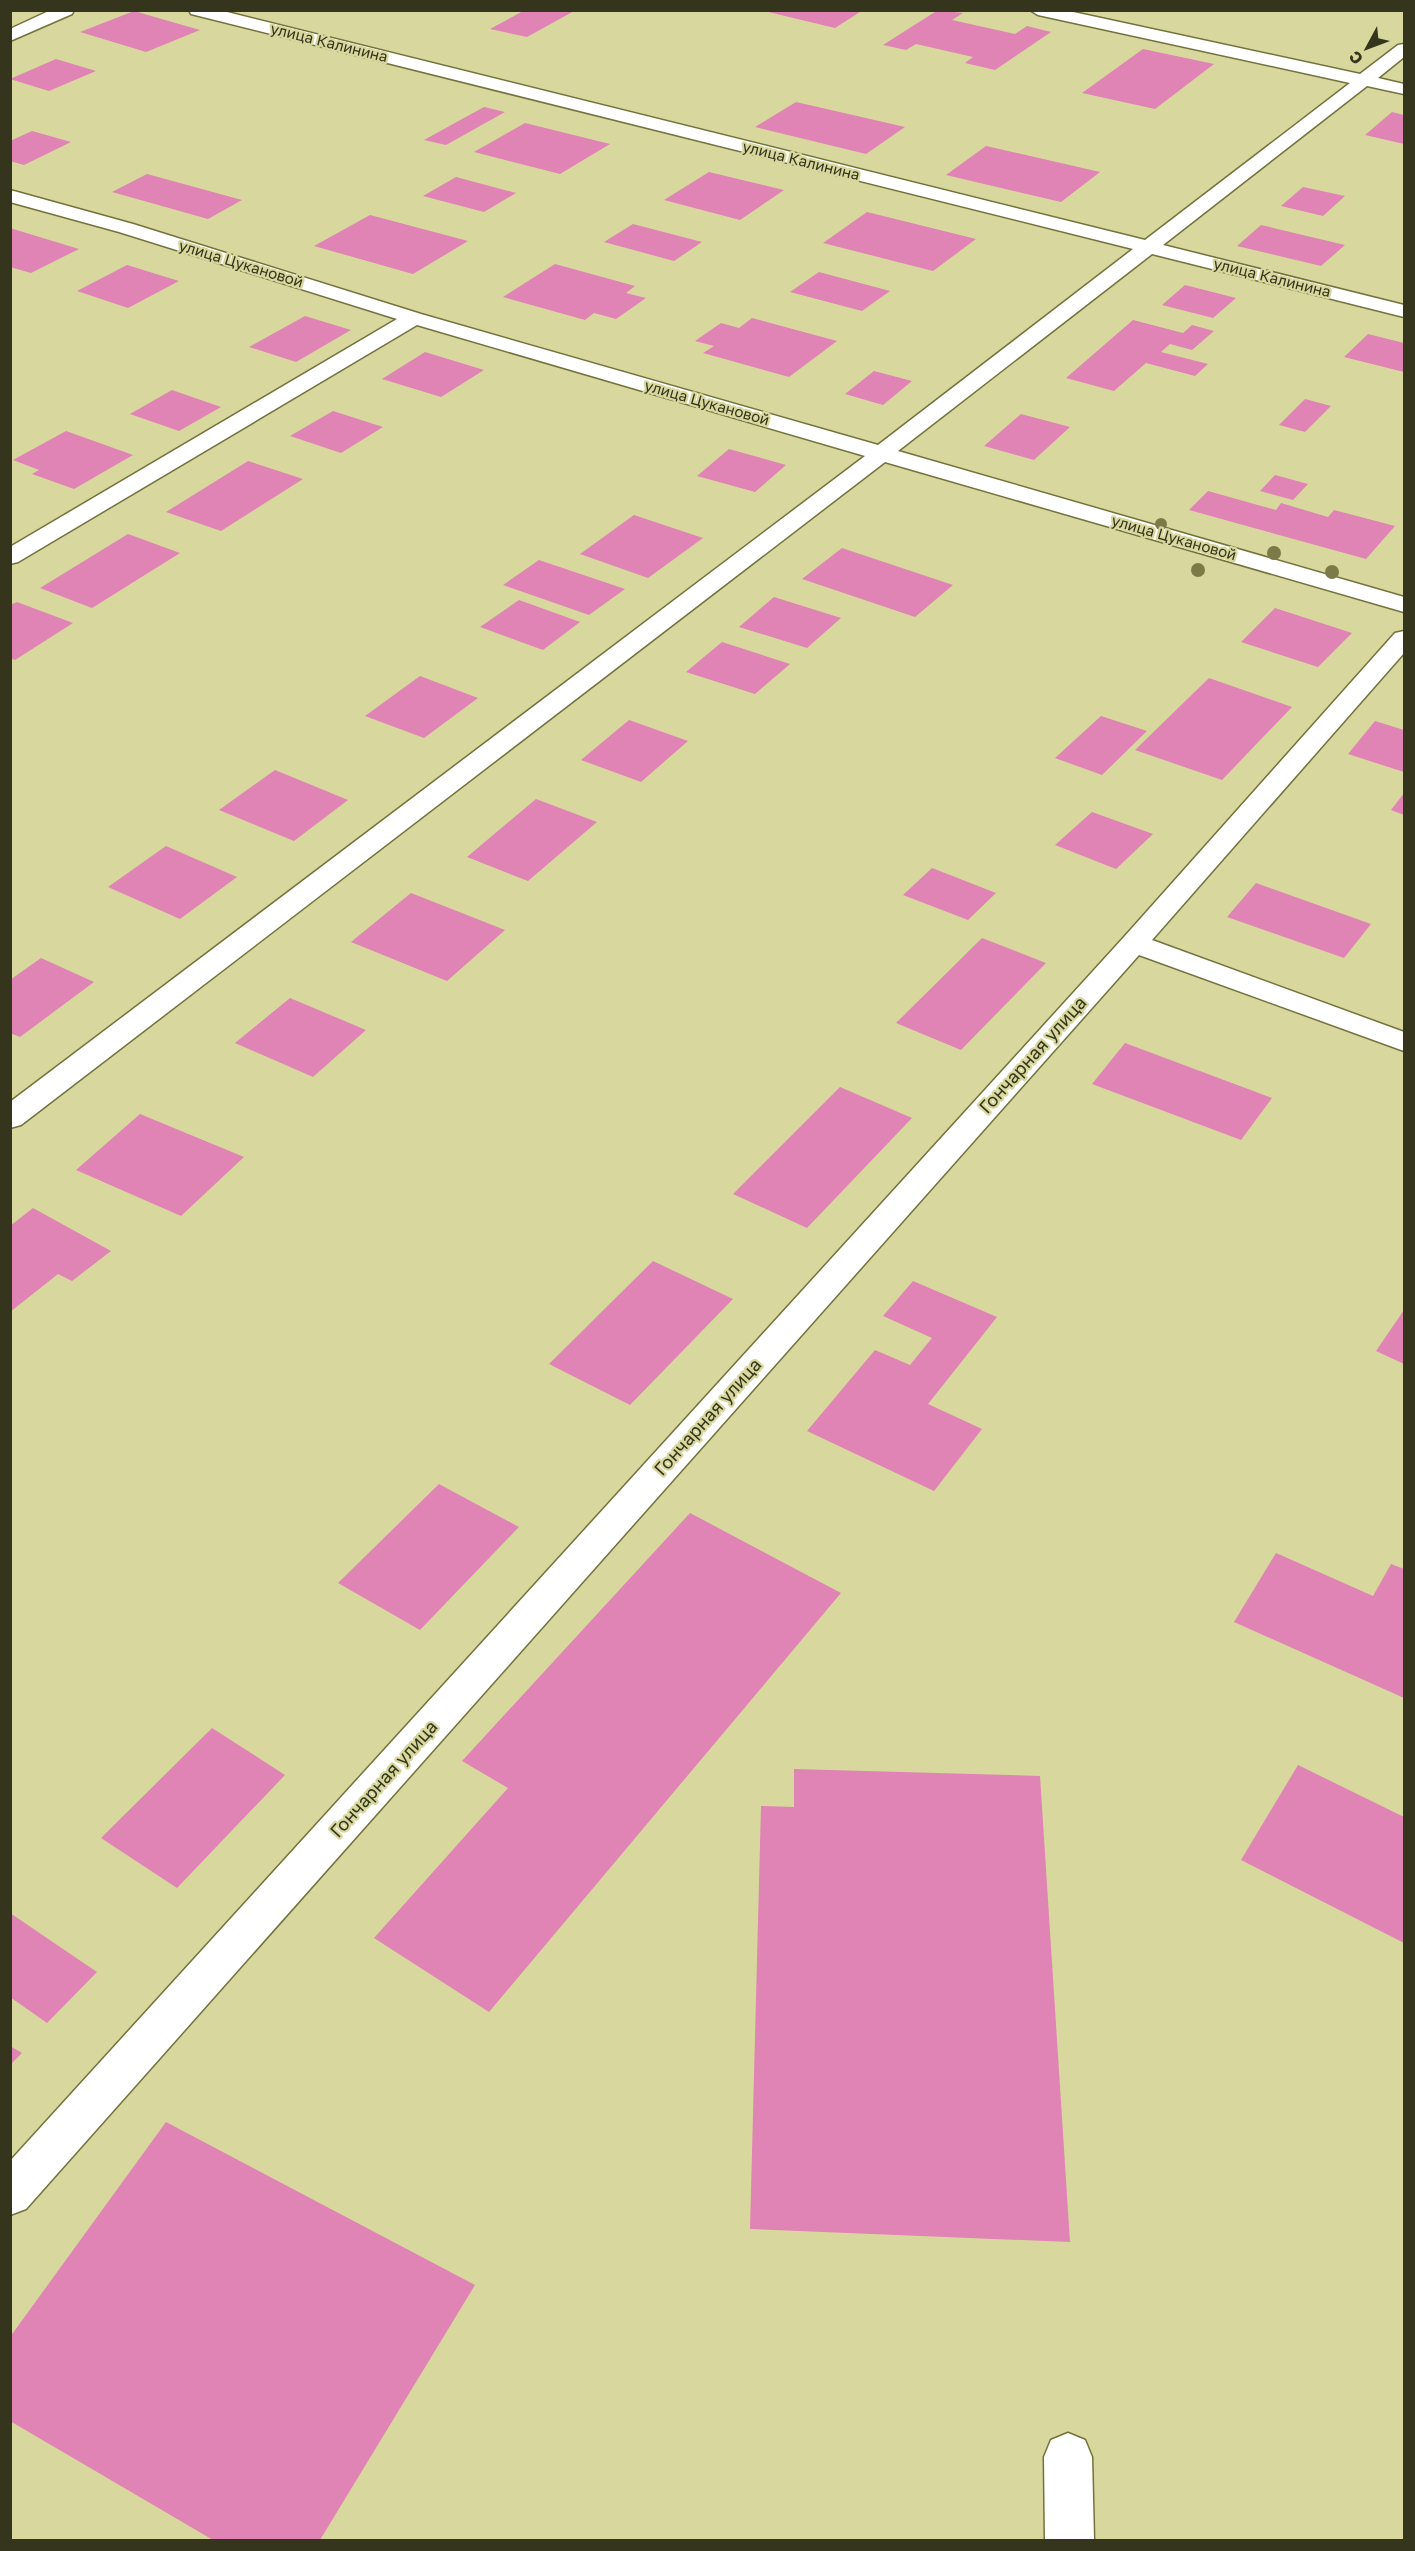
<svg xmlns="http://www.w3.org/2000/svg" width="1415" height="2551" font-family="'Golos Text',sans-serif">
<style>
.building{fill:#e083b5}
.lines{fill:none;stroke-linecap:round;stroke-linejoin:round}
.service-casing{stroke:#73723c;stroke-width:3}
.minor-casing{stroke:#73723c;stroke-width:3}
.service{fill:#fff;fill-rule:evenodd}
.minor{fill:#fff;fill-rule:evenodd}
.tree{fill:#7c7a47}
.labels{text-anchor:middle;stroke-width:4.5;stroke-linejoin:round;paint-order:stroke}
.far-street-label{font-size:15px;fill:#35351d;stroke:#d8d89e}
.street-label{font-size:18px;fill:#35351d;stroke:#d8d89e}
</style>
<rect width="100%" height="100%" fill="#d8d89e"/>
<!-- building -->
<g class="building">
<path d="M525 10H576L527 37 490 29Z"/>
<path d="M760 10H863L835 28Z"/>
<path d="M938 10 963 13 952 20 1015 34 1027 26 1051 32 995 70 965 63 973 57 916 44 906 50 883 45Z"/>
<path d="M134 11 200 30 146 52 80 32Z"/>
<path d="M1143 49 1214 64 1155 109 1082 93Z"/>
<path d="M56 59 96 71 49 91 10 79Z"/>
<path d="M796 102 905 127 866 154 755 127Z"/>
<path d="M484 107 505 112 446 145 424 140Z"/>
<path d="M1392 112 1404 115V144L1365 135Z"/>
<path d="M525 123 610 144 560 174 474 152Z"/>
<path d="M32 131 71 142 24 165 10 161V141Z"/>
<path d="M986 146 1100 172 1061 202 946 175Z"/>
<path d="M709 172 784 190 740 220 664 200Z"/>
<path d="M147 174 242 200 208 219 112 192Z"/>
<path d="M456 177 516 193 484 212 423 196Z"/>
<path d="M1303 187 1345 196 1323 216 1281 206Z"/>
<path d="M867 212 976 239 933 271 823 243Z"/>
<path d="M370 215 468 241 413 274 314 246Z"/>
<path d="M633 224 702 242 674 261 604 242Z"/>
<path d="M1261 225 1345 245 1321 266 1237 246Z"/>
<path d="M10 228 79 249 31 273 10 267Z"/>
<path d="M555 264 635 286 626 293 646 298 616 319 594 313 585 320 503 297Z"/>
<path d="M127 265 179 281 128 308 77 291Z"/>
<path d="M819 272 890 291 862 311 790 292Z"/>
<path d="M1185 285 1236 298 1213 318 1162 305Z"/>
<path d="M305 316 351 330 296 362 249 347Z"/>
<path d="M752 318 837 341 789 377 703 353 714 346 695 341 721 323 739 328Z"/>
<path d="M1133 320 1183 333 1192 325 1214 331 1192 350 1170 344 1161 352 1208 364 1195 376 1146 363 1114 391 1066 378Z"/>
<path d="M1368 334 1404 343V372L1344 357Z"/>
<path d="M425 352 484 370 441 397 382 379Z"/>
<path d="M874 371 912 381 883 405 845 394Z"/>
<path d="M172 390 221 407 179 431 130 414Z"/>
<path d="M1305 399 1331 406 1305 432 1279 425Z"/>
<path d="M333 411 383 427 341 453 290 436Z"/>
<path d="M1021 414 1070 427 1034 460 984 446Z"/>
<path d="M66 431 133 455 74 489 32 474 39 470 13 460Z"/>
<path d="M729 449 786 465 755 492 697 476Z"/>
<path d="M248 461 303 479 221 531 166 512Z"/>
<path d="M1275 475 1308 484 1293 500 1260 491Z"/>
<path d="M1208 491 1276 510 1281 503 1328 517 1334 510 1395 526 1366 559 1189 510Z"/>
<path d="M634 515 703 538 648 578 580 554Z"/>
<path d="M128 534 180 553 92 608 40 588Z"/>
<path d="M842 548 953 585 915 617 802 579Z"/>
<path d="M539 560 625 589 589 615 503 585Z"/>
<path d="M774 597 841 618 807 648 739 627Z"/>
<path d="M519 600 580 622 543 650 480 627Z"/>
<path d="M17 602 73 623 15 660 10 658V605Z"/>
<path d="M1275 608 1352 633 1318 667 1241 642Z"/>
<path d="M722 642 790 664 755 694 686 672Z"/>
<path d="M420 676 478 698 424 738 365 716Z"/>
<path d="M1209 678 1292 707 1222 780 1135 750Z"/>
<path d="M1101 716 1147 731 1102 775 1055 758Z"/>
<path d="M629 720 688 741 641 782 581 760Z"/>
<path d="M1375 721 1404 730V772L1348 754Z"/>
<path d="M275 770 348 800 294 841 219 810Z"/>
<path d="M1404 793V815L1391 810Z"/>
<path d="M536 799 597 822 528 881 467 857Z"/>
<path d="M1092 812 1153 834 1116 869 1055 845Z"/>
<path d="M166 846 237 877 180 919 108 887Z"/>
<path d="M932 868 996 893 968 920 903 895Z"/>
<path d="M1256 883 1371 924 1344 958 1227 917Z"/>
<path d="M411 893 505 930 447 981 351 942Z"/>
<path d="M982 938 1046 963 961 1050 896 1023Z"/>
<path d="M41 958 94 982 20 1037 10 1033V980Z"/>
<path d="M290 998 366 1030 313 1077 235 1043Z"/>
<path d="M1125 1043 1272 1098 1241 1140 1092 1084Z"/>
<path d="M840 1087 912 1118 807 1228 733 1194Z"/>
<path d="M140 1114 244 1157 181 1216 76 1170Z"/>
<path d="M33 1208 111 1251 72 1281 58 1274 10 1312V1226Z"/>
<path d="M653 1261 733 1299 630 1405 549 1364Z"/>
<path d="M913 1281 997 1317 928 1404 982 1429 934 1491 807 1431 875 1350 910 1365 932 1338 883 1316Z"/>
<path d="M1404 1310V1364L1376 1351Z"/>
<path d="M439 1484 519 1527 420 1630 338 1583Z"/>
<path d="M690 1513 841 1593 489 2012 374 1938 508 1788 462 1761Z"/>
<path d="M1276 1553 1373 1596 1391 1564 1404 1569V1698L1234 1622Z"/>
<path d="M212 1728 285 1775 177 1888 101 1838Z"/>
<path d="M1298 1765 1404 1817V1943L1241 1860Z"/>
<path d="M794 1769 1040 1776 1070 2242 750 2229 761 1806 794 1807Z"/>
<path d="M10 1913 97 1972 47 2023 10 1997Z"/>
<path d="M10 2046 22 2053 10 2065Z"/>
<path d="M166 2122 475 2285 320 2540H213L10 2421V2337Z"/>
</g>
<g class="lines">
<!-- service casing -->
<g class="service-casing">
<path id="service" d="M1068 2433 1085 2440 1092 2457 1094 2540H1045L1044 2457 1051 2440Z"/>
</g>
<!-- minor casing -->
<g class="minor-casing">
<g id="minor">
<path d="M51 10H74L72 14 10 41V29Z"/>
<path d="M189 10H219L1145 240 1350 83 1038 15 1030 10H1064L1360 74 1398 45 1404 44V57L1378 78 1404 84V94L1367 86 1163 245 1404 305V317L1152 254 898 451 1404 597V612L885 462 21 1125 10 1128V1102L865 456 417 325 18 562 10 564V547L397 319 119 232 10 202V190L133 224 421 314 878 445 1133 249 191 14Z"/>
<path d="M1404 631V653L1152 940 1404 1032V1051L1139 955 26 2209 10 2215V2161L1124 937 1395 633Z"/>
</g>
</g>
<!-- service -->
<use href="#service" class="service"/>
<!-- minor -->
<use href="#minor" class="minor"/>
</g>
<!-- trees -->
<g class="tree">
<circle cx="1161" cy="524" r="6"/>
<circle cx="1274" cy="553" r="7"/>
<circle cx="1198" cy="570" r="7"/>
<circle cx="1332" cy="572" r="7"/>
</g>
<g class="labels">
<!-- far-street labels -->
<g class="far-street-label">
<text transform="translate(329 43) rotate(14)" y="5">улица Калинина</text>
<text transform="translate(801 161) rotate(14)" y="5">улица Калинина</text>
<text transform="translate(241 264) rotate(17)" y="5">улица Цукановой</text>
<text transform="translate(1272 278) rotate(14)" y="5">улица Калинина</text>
<text transform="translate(707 403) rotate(16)" y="5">улица Цукановой</text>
<text transform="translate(1174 538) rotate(16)" y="5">улица Цукановой</text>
</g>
<!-- street labels -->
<g class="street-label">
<text transform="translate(1033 1055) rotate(-48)" y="6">Гончарная улица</text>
<text transform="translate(708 1417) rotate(-48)" y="6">Гончарная улица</text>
<text transform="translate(384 1779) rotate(-48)" y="6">Гончарная улица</text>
</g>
</g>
<!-- border -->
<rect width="1415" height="2551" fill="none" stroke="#35351d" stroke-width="24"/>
<!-- north arrow -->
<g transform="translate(1367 48) rotate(229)" stroke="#d8d89e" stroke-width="4.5" paint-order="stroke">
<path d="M0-4.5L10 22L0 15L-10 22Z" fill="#35351d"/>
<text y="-9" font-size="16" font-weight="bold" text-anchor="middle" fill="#35351d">С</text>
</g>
</svg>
